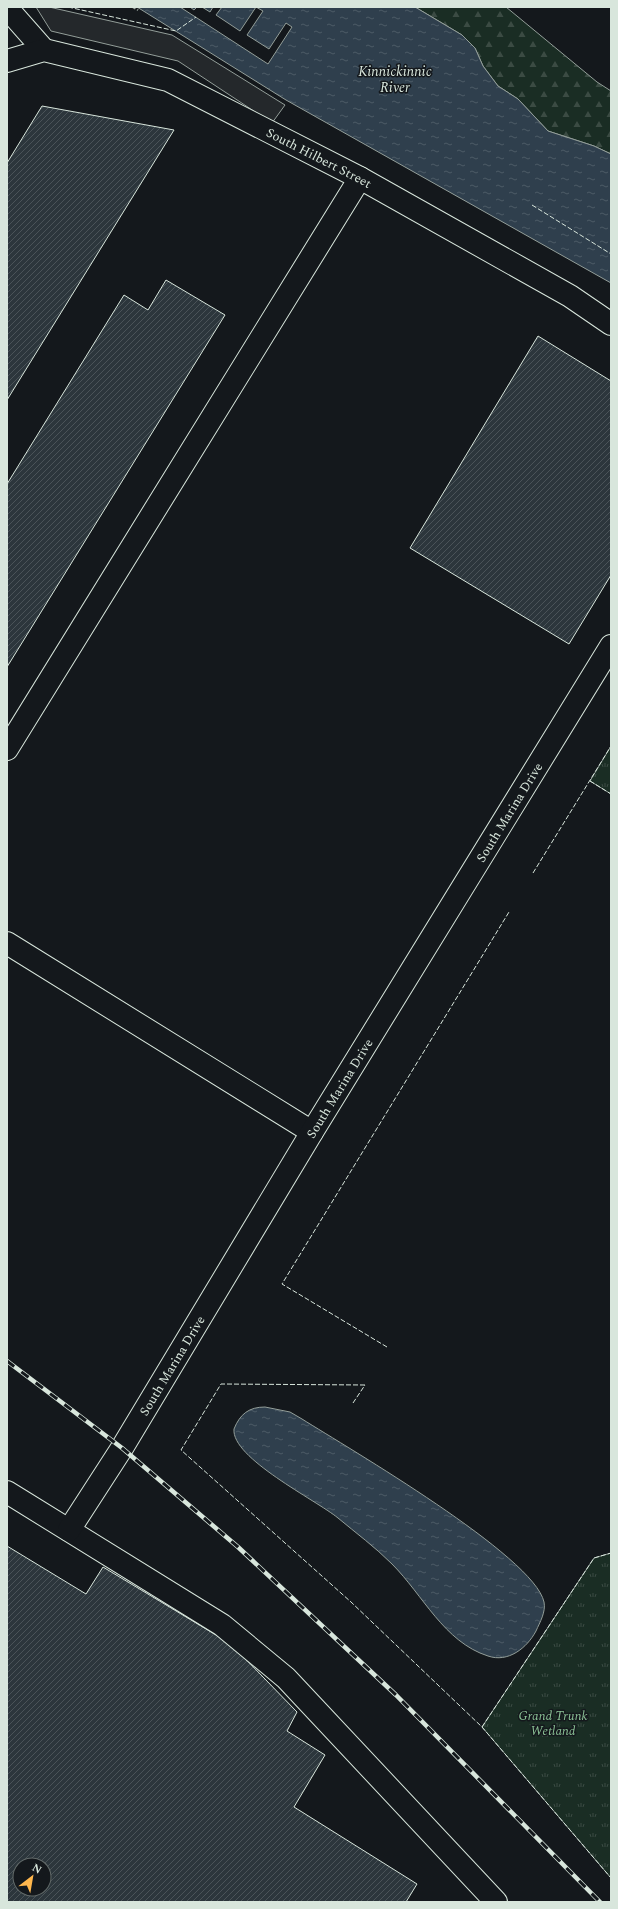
<svg xmlns="http://www.w3.org/2000/svg" width="618" height="1909" font-family="Spectral,serif">
<style>
.forest{fill:url(#forest-firs);stroke:#939e99}
.park{fill:url(#park-tufts);stroke:#939e99}
.parking{fill:#24282b;stroke:#939e99}
.water{fill:url(#water-ripples);stroke:#939e99}
.pier{fill:#14181c;stroke:#939e99}
.building{fill:url(#building-hatch);stroke:#d8e6dc;fill-rule:evenodd}
.lines{fill:none;stroke-linecap:round;stroke-linejoin:round}
.minor-casing{stroke:#d8e6dc;stroke-width:24}
.path{stroke:#9da8a2;stroke-width:2.5;stroke-dasharray:3 2;stroke-linecap:butt}
.minor{stroke:#14181c;stroke-width:22}
.rail-casing{stroke:#d8e6dc;stroke-width:4.5}
.rail{stroke:#14181c;stroke-width:3;stroke-dasharray:9;stroke-linecap:butt}
.fence{stroke:#d8e6dc;stroke-width:1;stroke-dasharray:5 2;stroke-linecap:butt}
.labels{text-anchor:middle;stroke-width:3;stroke-linejoin:round;paint-order:stroke}
.street-label{font-size:13px;fill:#d8e6dc;stroke:#14181c}
.park-label{font-size:13px;font-style:italic;fill:#8ac095;stroke:#14181c}
.water-label{font-size:14px;font-style:italic;fill:#d8e6dc;stroke:#14181c}
</style>
<defs>
<pattern id="forest-firs" width="22" height="20" patternUnits="userSpaceOnUse"><rect width="22" height="20" fill="#1a2d24"/><path d="M5 1l3.5 6h-7zM16 11l3.5 6h-7z" fill="#3b4b43"/></pattern>
<pattern id="park-tufts" width="24" height="20" patternUnits="userSpaceOnUse"><rect width="24" height="20" fill="#1a2d24"/><path d="M3 7l-1-3M5 7V3M7 7l1-3M15 17l-1-3M17 17v-4M19 17l1-3" fill="none" stroke="#3b4b43"/></pattern>
<pattern id="water-ripples" width="26" height="14" patternUnits="userSpaceOnUse"><rect width="26" height="14" fill="#2f3f4d"/><path d="M2 4q2-2 4 0t4 0M15 11q2-2 4 0t4 0" fill="none" stroke="#4c5b66"/></pattern>
<pattern id="building-hatch" width="6" height="6" patternUnits="userSpaceOnUse"><rect width="6" height="6" fill="#2c363c"/><path d="M-1 1l2-2M0 6l6-6M5 7l2-2" fill="none" stroke="#4a5358"/></pattern>
</defs>
<rect width="100%" height="100%" fill="#14181c"/>
<!-- forest -->
<path class="forest" d="M415 7H506L597 82 611 91V154L594 146 548 131 518 99 498 86 483 66 475 48 462 35Z"/>
<!-- park -->
<g class="park">
<path d="M611 746V794L590 781Z"/>
<path d="M611 1553V1878L482 1727 594 1558Z"/>
</g>
<!-- parking -->
<path class="parking" d="M36 7H49L172 35 285 105 272 123 178 61 51 31Z"/>
<!-- water -->
<g class="water">
<path d="M137 7H415L462 35 475 48 483 66 498 86 518 99 548 131 594 146 611 154V283L286 100Z"/>
<path d="M265 1407 290 1412 302 1419C348 1448 534 1556 544 1602 546 1612 540 1622 536 1631 527 1648 508 1663 488 1656 444 1642 423 1595 392 1564 375 1547 356 1533 338 1518 316 1500 231 1458 234 1429 240 1414 249 1407 265 1407Z"/>
</g>
<!-- pier -->
<path class="pier" d="M180 7H190L194 10 197 7H202L210 12 213 7H222L216 15 240 31 256 7 263 11 247 35 269 49 286 23 292 27 268 64Z"/>
<!-- building -->
<g class="building">
<path d="M42 106 174 130 7 400V163Z"/>
<path d="M166 280 225 315 7 667V484L124 295 148 310Z"/>
<path d="M538 336 611 381V575L569 644 410 548Z"/>
<path d="M7 1546 86 1594 103 1567 231 1644 297 1712 287 1731 325 1755 294 1807 417 1884 406 1902H7ZM20 1865H44V1889H20Z"/>
</g>
<g class="lines">
<!-- minor casing -->
<g class="minor-casing">
<g id="minor">
<path d="M7 8 44 50"/>
<path id="s1" d="M7 61 44 50 168 80 360 178 570 296 611 324"/>
<path d="M7 749 360 178"/>
<path d="M7 943 312 1132"/>
<path d="M7 1492 222 1625 286 1678 496 1902"/>
<path id="s2" d="M69 1530 122 1448 312 1132 611 646"/>
</g>
</g>
<!-- path -->
<path class="path" d="M133 7 138 10"/>
<!-- minor -->
<use href="#minor" class="minor"/>
<!-- rail casing -->
<g class="rail-casing">
<path id="rail" d="M7 1361 122 1448 238 1547 396 1695 600 1902"/>
</g>
<!-- rail -->
<use href="#rail" class="rail"/>
<!-- fence -->
<g class="fence">
<path d="M68 7 176 31 196 17"/>
<path d="M532 205 611 254"/>
<path d="M590 781 611 794"/>
<path d="M533 873 611 746"/>
<path d="M387 1347 282 1284 509 912"/>
<path d="M365 1385 221 1384 181 1450 351 1602 482 1727 611 1878"/>
<path d="M353 1403 365 1385"/>
<path d="M482 1727 594 1558 611 1553"/>
</g>
</g>
<g class="labels">
<!-- street labels -->
<g class="street-label">
<text dy="5" stroke="none"><textPath href="#s1" startOffset="336">South Hilbert Street</textPath></text>
<text dy="5" stroke="none"><textPath href="#s2" startOffset="842">South Marina Drive</textPath></text>
<text dy="5" stroke="none"><textPath href="#s2" startOffset="518">South Marina Drive</textPath></text>
<text dy="5" stroke="none"><textPath href="#s2" startOffset="194">South Marina Drive</textPath></text>
</g>
<!-- park labels -->
<g class="park-label">
<text x="553" y="1720">Grand Trunk<tspan x="553" dy="15">Wetland</tspan></text>
</g>
<!-- water labels -->
<g class="water-label">
<text x="395" y="76">Kinnickinnic<tspan x="395" dy="16">River</tspan></text>
</g>
</g>
<!-- border -->
<rect width="618" height="1909" fill="none" stroke="#d8e6dc" stroke-width="16"/>
<!-- north arrow -->
<g transform="translate(32 1877) rotate(31)"><circle r="19" fill="#14181c" stroke="#626a69"/>
<path d="M0-3L7 15L0 10L-7 15Z" fill="#ffb74d"/>
<text y="-6" font-size="11" font-weight="bold" text-anchor="middle" fill="#d8e6dc">N</text>
</g>
</svg>
